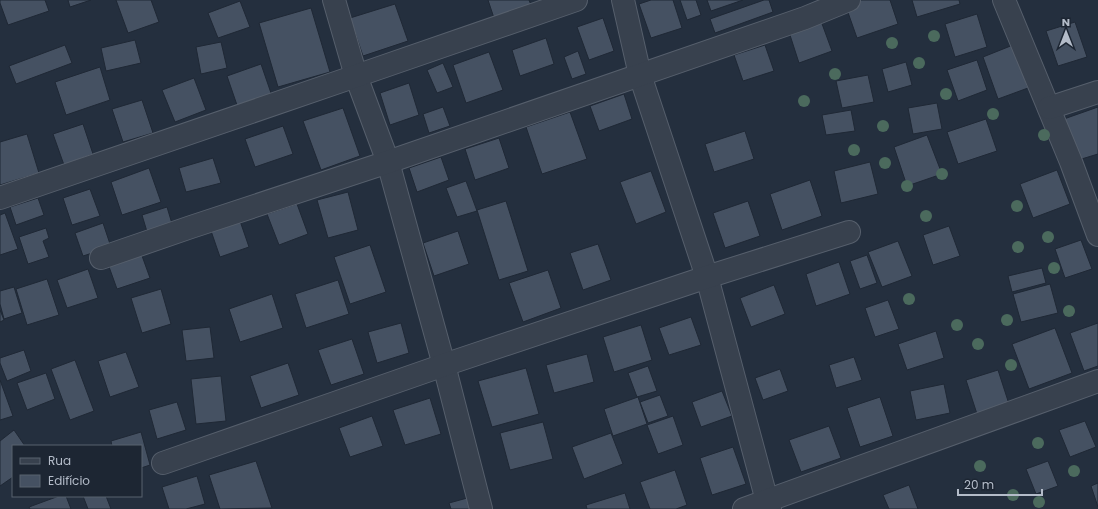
<svg xmlns="http://www.w3.org/2000/svg" width="1098" height="509" font-family="Poppins,sans-serif">
<style>
.building{fill:#455162;stroke:#1f2835}
.lines{fill:none;stroke-linecap:round;stroke-linejoin:round}
.minor-casing{stroke:#565f6c;stroke-width:24}
.minor{stroke:#38414e;stroke-width:22}
.tree{fill:#4b6a5d}
</style>
<rect width="100%" height="100%" fill="#242f3e"/>
<!-- building -->
<g class="building">
<path d="M0 0H45L49 11 8 25 0 3Z"/>
<path d="M68 0H91L70 7Z"/>
<path d="M116 0H151L159 22 128 33Z"/>
<path d="M488 0H529L531 5 494 18Z"/>
<path d="M651 0H673L682 28 651 38 639 4Z"/>
<path d="M680 0H696L701 15 687 20Z"/>
<path d="M707 0H743L711 11Z"/>
<path d="M764 0H769L773 12 715 33 710 19Z"/>
<path d="M857 0H890L898 24 857 38 845 4Z"/>
<path d="M912 0H959L960 4 917 17Z"/>
<path d="M240 1 250 27 218 38 208 13Z"/>
<path d="M395 4 408 41 363 56 350 18Z"/>
<path d="M311 8 330 72 278 87 259 23Z"/>
<path d="M977 14 987 47 955 57 945 24Z"/>
<path d="M603 18 614 51 589 60 577 27Z"/>
<path d="M821 21 832 51 799 63 789 32Z"/>
<path d="M1075 22 1087 57 1058 66 1046 31Z"/>
<path d="M546 38 554 64 520 76 512 50Z"/>
<path d="M135 40 141 63 106 71 101 48Z"/>
<path d="M221 42 227 68 201 74 196 47Z"/>
<path d="M65 45 72 63 16 84 9 66Z"/>
<path d="M765 45 774 71 743 81 734 55Z"/>
<path d="M1013 45 1028 88 998 99 983 57Z"/>
<path d="M578 51 586 74 572 79 564 57Z"/>
<path d="M489 52 503 90 466 103 453 65Z"/>
<path d="M977 60 987 90 958 101 947 70Z"/>
<path d="M906 62 912 85 888 92 882 69Z"/>
<path d="M443 63 453 87 437 93 427 70Z"/>
<path d="M261 64 272 96 238 108 227 76Z"/>
<path d="M100 67 110 100 66 115 55 82Z"/>
<path d="M868 75 874 102 842 108 836 81Z"/>
<path d="M194 78 206 110 175 122 162 90Z"/>
<path d="M409 83 419 115 390 125 380 93Z"/>
<path d="M624 94 632 119 599 131 590 106Z"/>
<path d="M142 100 153 133 123 142 112 109Z"/>
<path d="M937 103 942 129 913 134 908 108Z"/>
<path d="M443 107 450 126 429 133 423 114Z"/>
<path d="M1098 107V154L1075 161 1061 120Z"/>
<path d="M343 108 360 156 321 170 303 121Z"/>
<path d="M851 110 855 131 826 135 822 115Z"/>
<path d="M570 112 587 159 542 174 526 127Z"/>
<path d="M986 119 997 151 958 164 947 132Z"/>
<path d="M83 124 93 154 64 165 53 134Z"/>
<path d="M283 126 293 154 255 167 245 139Z"/>
<path d="M745 131 754 159 714 172 705 144Z"/>
<path d="M27 134 39 173 0 185V142Z"/>
<path d="M927 135 942 174 907 186 894 147Z"/>
<path d="M499 138 509 168 475 180 465 149Z"/>
<path d="M441 157 449 180 417 192 409 168Z"/>
<path d="M213 158 221 183 186 192 179 168Z"/>
<path d="M870 162 878 194 841 203 834 171Z"/>
<path d="M149 168 161 202 122 215 111 182Z"/>
<path d="M1057 170 1070 204 1033 218 1020 184Z"/>
<path d="M651 171 666 212 636 224 620 182Z"/>
<path d="M810 180 822 216 782 230 770 194Z"/>
<path d="M466 181 477 211 457 217 446 188Z"/>
<path d="M90 189 100 216 72 225 63 198Z"/>
<path d="M348 192 358 230 328 238 317 200Z"/>
<path d="M38 198 44 215 16 225 10 207Z"/>
<path d="M506 201 528 271 499 280 477 210Z"/>
<path d="M748 201 760 236 725 248 713 213Z"/>
<path d="M297 204 308 234 279 245 267 214Z"/>
<path d="M167 207 173 227 148 235 142 215Z"/>
<path d="M5 213 18 249 0 255V215Z"/>
<path d="M239 218 249 247 220 257 210 228Z"/>
<path d="M103 223 111 247 83 256 75 233Z"/>
<path d="M949 226 960 256 933 265 923 235Z"/>
<path d="M46 228 49 238 43 241 49 257 28 264 19 237Z"/>
<path d="M458 231 469 264 434 276 423 243Z"/>
<path d="M1081 240 1092 269 1065 278 1055 249Z"/>
<path d="M898 241 912 276 882 287 868 252Z"/>
<path d="M598 244 611 280 583 290 570 253Z"/>
<path d="M370 245 386 292 350 304 334 257Z"/>
<path d="M141 253 150 278 117 289 108 264Z"/>
<path d="M867 255 877 283 860 289 850 261Z"/>
<path d="M839 262 850 294 816 306 806 274Z"/>
<path d="M1042 268 1046 283 1012 292 1008 276Z"/>
<path d="M88 269 98 298 67 308 57 280Z"/>
<path d="M548 270 561 308 523 322 509 283Z"/>
<path d="M47 279 59 315 27 325 16 289Z"/>
<path d="M338 280 349 314 306 328 295 294Z"/>
<path d="M1050 284 1058 313 1021 322 1013 294Z"/>
<path d="M774 285 785 314 751 327 740 298Z"/>
<path d="M14 287 22 313 4 319 0 304V291Z"/>
<path d="M161 289 171 324 142 333 131 298Z"/>
<path d="M272 294 283 328 240 342 229 309Z"/>
<path d="M888 300 899 329 875 337 865 308Z"/>
<path d="M0 310 4 320 0 322Z"/>
<path d="M691 317 701 345 669 355 659 328Z"/>
<path d="M401 323 409 353 377 363 368 332Z"/>
<path d="M1098 323V366L1084 371 1070 333Z"/>
<path d="M641 325 652 360 614 372 603 337Z"/>
<path d="M210 327 214 358 186 361 182 330Z"/>
<path d="M1055 328 1072 373 1029 389 1012 344Z"/>
<path d="M936 331 944 358 907 370 898 344Z"/>
<path d="M352 339 364 374 331 385 318 350Z"/>
<path d="M24 350 31 371 7 381 0 363V358Z"/>
<path d="M126 352 139 387 110 397 98 361Z"/>
<path d="M587 354 594 382 554 393 546 365Z"/>
<path d="M854 357 862 380 836 388 829 365Z"/>
<path d="M75 360 94 411 70 420 51 369Z"/>
<path d="M288 363 299 395 261 408 250 376Z"/>
<path d="M648 366 657 391 637 397 628 373Z"/>
<path d="M526 368 539 414 492 427 478 381Z"/>
<path d="M780 369 788 391 763 400 755 378Z"/>
<path d="M998 370 1009 404 977 414 966 380Z"/>
<path d="M46 373 55 399 27 410 17 383Z"/>
<path d="M221 376 226 421 196 424 191 379Z"/>
<path d="M0 380 13 416 0 420Z"/>
<path d="M944 384 950 413 916 420 910 391Z"/>
<path d="M722 391 732 416 701 427 692 402Z"/>
<path d="M660 395 668 416 648 423 640 402Z"/>
<path d="M638 397 647 424 613 436 604 409Z"/>
<path d="M880 397 893 436 860 447 847 408Z"/>
<path d="M430 398 441 434 405 445 393 410Z"/>
<path d="M177 402 186 430 157 439 149 410Z"/>
<path d="M372 416 383 446 350 457 339 428Z"/>
<path d="M673 416 683 445 658 454 647 425Z"/>
<path d="M1085 421 1096 447 1070 457 1059 430Z"/>
<path d="M543 422 553 459 510 470 500 433Z"/>
<path d="M829 426 841 458 801 472 789 440Z"/>
<path d="M14 430 25 446H13V477L0 486V441Z"/>
<path d="M141 432 150 465 141 468V446H112L111 441Z"/>
<path d="M611 433 623 464 584 479 572 447Z"/>
<path d="M733 447 746 484 712 495 700 458Z"/>
<path d="M256 461 272 508 220 509 209 475Z"/>
<path d="M1048 461 1058 486 1036 494 1026 469Z"/>
<path d="M675 470 687 505 676 509H650L640 482Z"/>
<path d="M197 476 205 504 186 509H169L162 487Z"/>
<path d="M1098 483V507L1091 486Z"/>
<path d="M909 485 918 509H889L883 495Z"/>
<path d="M625 493 630 509H587L586 505Z"/>
<path d="M59 496H66L71 509H30L29 507Z"/>
<path d="M83 496H106L111 509H88Z"/>
<path d="M471 497 474 509H451L449 503Z"/>
</g>
<g class="lines">
<!-- minor casing -->
<g class="minor-casing">
<g id="minor">
<path d="M334 0 356 76 388 162 444 365 481 509"/>
<path d="M623 0 640 75 707 277 767 501 770 509"/>
<path d="M1004 0 1071 162 1098 235"/>
<path d="M1049 108 1098 92"/>
<path d="M0 198 356 76 576 0"/>
<path d="M101 258 191 227 388 162 805 18 849 0"/>
<path d="M163 463 444 365 707 277 849 232"/>
<path d="M744 509 1098 381"/>
</g>
</g>
<!-- minor -->
<use href="#minor" class="minor"/>
</g>
<!-- trees -->
<g class="tree">
<circle cx="934" cy="36" r="6"/>
<circle cx="892" cy="43" r="6"/>
<circle cx="919" cy="63" r="6"/>
<circle cx="835" cy="74" r="6"/>
<circle cx="946" cy="94" r="6"/>
<circle cx="804" cy="101" r="6"/>
<circle cx="993" cy="114" r="6"/>
<circle cx="883" cy="126" r="6"/>
<circle cx="1044" cy="135" r="6"/>
<circle cx="854" cy="150" r="6"/>
<circle cx="885" cy="163" r="6"/>
<circle cx="942" cy="174" r="6"/>
<circle cx="907" cy="186" r="6"/>
<circle cx="1017" cy="206" r="6"/>
<circle cx="926" cy="216" r="6"/>
<circle cx="1048" cy="237" r="6"/>
<circle cx="1018" cy="247" r="6"/>
<circle cx="1054" cy="268" r="6"/>
<circle cx="909" cy="299" r="6"/>
<circle cx="1069" cy="311" r="6"/>
<circle cx="1007" cy="320" r="6"/>
<circle cx="957" cy="325" r="6"/>
<circle cx="978" cy="344" r="6"/>
<circle cx="1011" cy="365" r="6"/>
<circle cx="1038" cy="443" r="6"/>
<circle cx="980" cy="466" r="6"/>
<circle cx="1074" cy="471" r="6"/>
<circle cx="1013" cy="495" r="6"/>
<circle cx="1039" cy="502" r="6"/>
</g>
<!-- legend -->
<rect x="12" y="445" width="130" height="52" fill="#1d2633" stroke="#59626f"/>
<rect x="20" y="458" width="20" height="6" fill="#38414e" stroke="#59626f"/>
<text x="48" y="465" font-size="12" fill="#b4bcc9">Rua</text>
<rect x="20" y="475" width="20" height="12" fill="#455162" stroke="#59626f"/>
<text x="48" y="485" font-size="12" fill="#b4bcc9">Edifício</text>
<!-- north arrow -->
<g transform="translate(1066 32)" stroke="#1d2633" stroke-width="3" paint-order="stroke">
<path d="M0-3L7 15L0 10L-7 15Z" fill="#b4bcc9"/>
<text y="-6" font-size="11" font-weight="bold" text-anchor="middle" fill="#b4bcc9">N</text>
</g>
<!-- scale -->
<path d="M958 489v6h84v-6" fill="none" stroke="#b4bcc9" stroke-width="2"/>
<text x="964" y="489" font-size="12" fill="#b4bcc9" stroke="#1d2633" stroke-width="3" paint-order="stroke">20 m</text>
</svg>
